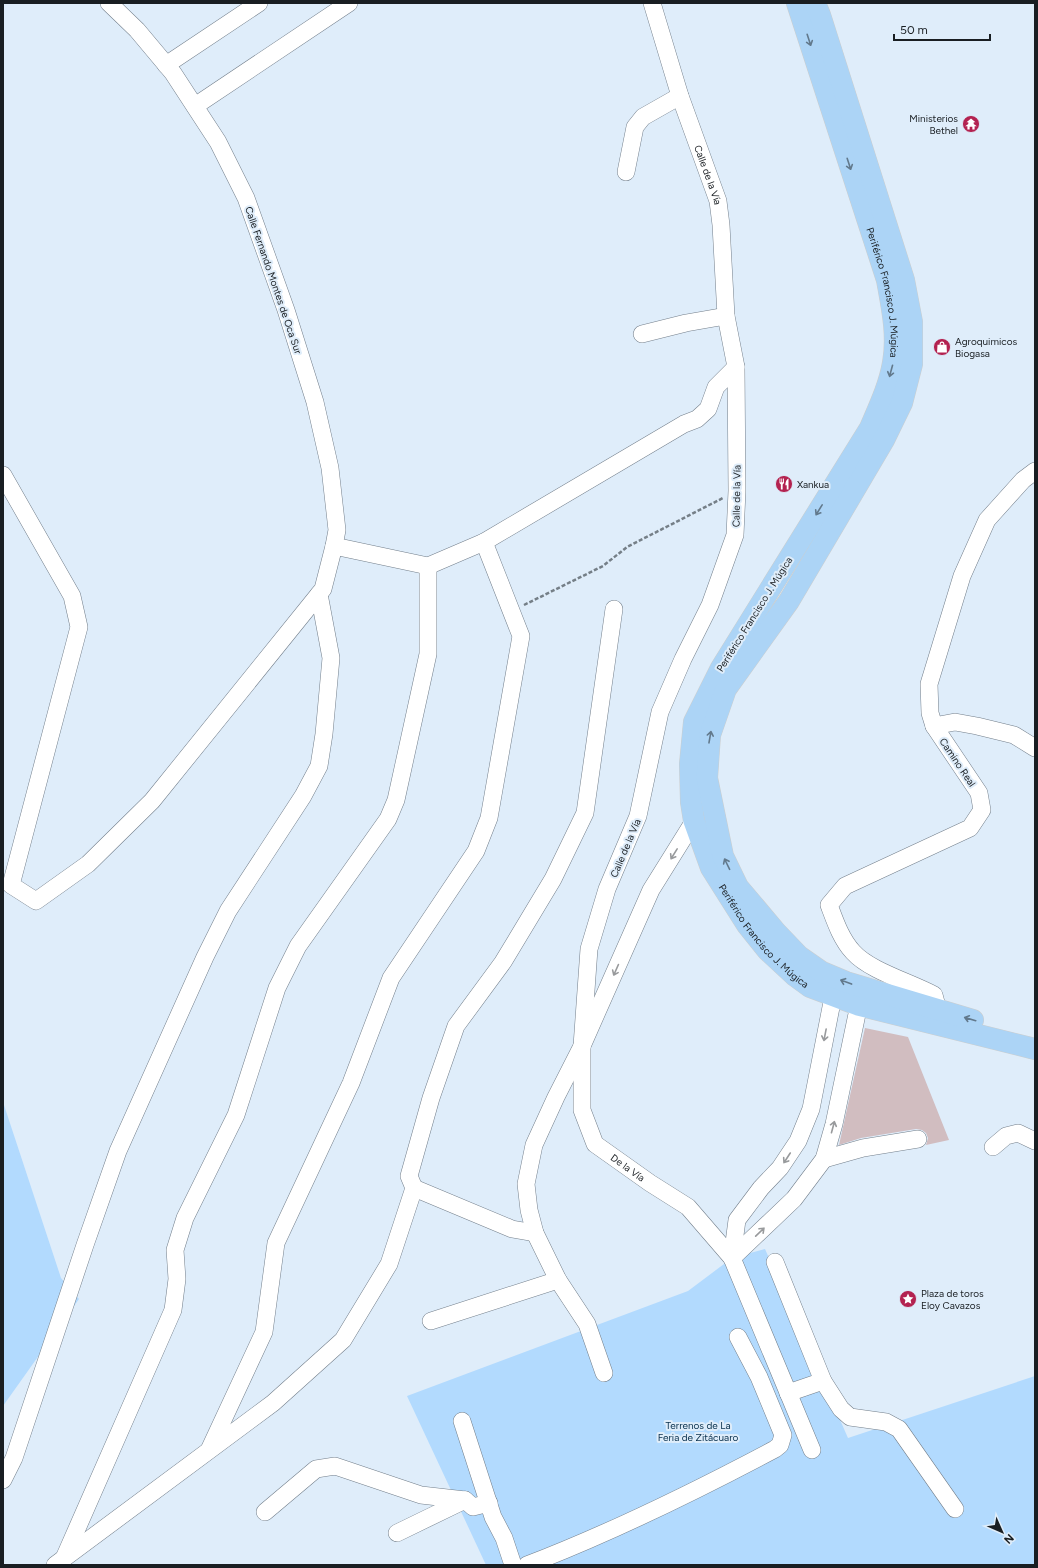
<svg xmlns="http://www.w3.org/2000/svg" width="1038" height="1568" font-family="Figtree,sans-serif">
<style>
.green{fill:#b2dafe}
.building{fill:#d1bdc0}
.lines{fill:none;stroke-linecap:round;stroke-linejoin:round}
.minor-casing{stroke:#737f8b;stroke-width:18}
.major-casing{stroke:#cccece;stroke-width:22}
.path{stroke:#757f87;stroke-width:2.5;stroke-dasharray:4 2;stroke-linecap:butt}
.minor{stroke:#fff;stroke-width:17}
.major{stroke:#acd4f6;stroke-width:21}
.oneway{stroke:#62798c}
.oneway2{stroke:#989a9c}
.labels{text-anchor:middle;stroke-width:4;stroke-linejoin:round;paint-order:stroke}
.poi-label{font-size:10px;fill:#191e22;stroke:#dfedfa;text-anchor:start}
.street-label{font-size:10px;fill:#191e22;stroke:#dfedfa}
.park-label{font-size:10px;fill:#072f4c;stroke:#dfedfa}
</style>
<rect width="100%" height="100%" fill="#dfedfa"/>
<!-- green -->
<g class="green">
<path d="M3 1102 61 1278 79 1299 3 1406Z"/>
<path d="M765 1249 848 1438 1035 1376V1565H486L407 1396 688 1291 732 1258Z"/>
</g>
<!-- building -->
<path class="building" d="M865 1028 908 1037 949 1140 926 1145 928 1138 926 1133 922 1130 916 1129 861 1138 839 1145Z"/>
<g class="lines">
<!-- minor casing -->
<g class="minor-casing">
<g id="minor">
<path id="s1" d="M652 3 680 96 718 201 721 225 726 316 736 367 737 491 735 535 710 605 683 659 660 712 638 816 607 889 589 949 582 1046V1110L595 1144 650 1183 688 1207 732 1258"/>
<path d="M166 65 259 3"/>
<path d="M195 106 349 3"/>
<path d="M626 172 635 127 643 117 680 96"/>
<path d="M642 334 686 323 726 316"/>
<path d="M3 475 72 596 79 627 11 885 36 901 88 864 152 801 319 594 323 589 334 546 337 530 330 468 315 402 286 310 246 198 218 142 173 73 137 30 109 3"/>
<path d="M334 546 428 566 484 542 684 424 697 419 708 409 716 387 736 367"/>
<path d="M934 726 955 722 977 726 1014 735 1035 748"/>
<path d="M938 1010 934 995C910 982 870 971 853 952 841 939 835 921 829 905L845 886 970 828 982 810 979 793 934 726 930 713 929 684 962 576 987 520 1023 480 1035 471"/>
<path d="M993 1147 1006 1136 1018 1133 1035 1141"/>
<path d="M824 1159 863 1148 918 1139"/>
<path d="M414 1188 512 1229 535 1233"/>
<path d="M732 1258 794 1199 824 1159 834 1124 857 1014 858 1005"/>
<path d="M775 1262 823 1381 841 1409 850 1417 886 1422 899 1429 955 1509"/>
<path d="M431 1321 558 1280"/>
<path d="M604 1373 587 1324 558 1280 535 1233 529 1210 526 1184 534 1145 556 1097 582 1046 651 890 694 821"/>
<path d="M788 1393 823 1381"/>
<path d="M462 1421 493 1517 504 1538 513 1565"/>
<path d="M210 1448 264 1332 276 1243 351 1083 391 978 476 851 489 818 521 636 484 542"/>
<path d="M812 1450 732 1258 737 1220 761 1188 780 1168 798 1141 811 1109 833 997"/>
<path d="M3 1480 14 1458 85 1245 118 1151 205 957 228 911 303 796 319 766 324 734 331 658 319 594"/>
<path d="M265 1512 316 1469 335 1466 421 1495 465 1500"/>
<path d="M397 1533 465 1500 473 1507 489 1503"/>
<path d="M65 1556 173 1310 177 1279 175 1250 185 1218 236 1115 277 988 298 946 388 819 396 800 428 654V566"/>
<path d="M55 1565 273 1403 343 1340 389 1264 414 1188 409 1176 431 1098 456 1026 503 962 553 879 585 813 614 609"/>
<path d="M527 1565C613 1532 694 1492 775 1449L780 1445 783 1435 759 1377 738 1337"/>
</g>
</g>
<!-- major casing -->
<g class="major-casing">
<g id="major">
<path id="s2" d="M797 3 887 280C892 308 898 335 893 363 889 386 879 407 870 428L721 668 694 722 690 764 691 802 694 821 711 868 747 925 767 950 795 976 810 987 858 1005 1035 1049"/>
<path d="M815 3 820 15 904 280 912 322V364L902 403 884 440 789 601 726 689 710 735 707 778 723 856 738 887 776 932 799 956 822 972 846 982 973 1020"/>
</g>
</g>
<!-- path -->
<path class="path" d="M524 605 603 566 627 547 723 498"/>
<!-- minor -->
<use href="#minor" class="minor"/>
<!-- major -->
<use href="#major" class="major"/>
</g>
<!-- one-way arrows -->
<defs><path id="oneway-shaft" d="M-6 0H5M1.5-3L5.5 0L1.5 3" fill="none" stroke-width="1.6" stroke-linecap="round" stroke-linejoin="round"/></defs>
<g class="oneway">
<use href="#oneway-shaft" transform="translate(809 40) rotate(72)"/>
<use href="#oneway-shaft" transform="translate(849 164) rotate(72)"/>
<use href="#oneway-shaft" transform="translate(891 371) rotate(105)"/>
<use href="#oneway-shaft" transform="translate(819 510) rotate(122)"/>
<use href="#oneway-shaft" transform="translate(710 737) rotate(-80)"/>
<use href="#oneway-shaft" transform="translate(727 864) rotate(-116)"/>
<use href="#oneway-shaft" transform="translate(846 982) rotate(-160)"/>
<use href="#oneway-shaft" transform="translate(970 1019) rotate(-164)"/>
</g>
<g class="oneway2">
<use href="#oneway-shaft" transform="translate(674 854) rotate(122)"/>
<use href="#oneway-shaft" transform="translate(616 970) rotate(114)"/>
<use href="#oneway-shaft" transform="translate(825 1035) rotate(101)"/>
<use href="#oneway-shaft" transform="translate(833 1127) rotate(-75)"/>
<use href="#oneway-shaft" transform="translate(787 1158) rotate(123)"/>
<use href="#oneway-shaft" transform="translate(760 1232) rotate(-44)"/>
</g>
<!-- icons -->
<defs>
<g id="temple-disc" transform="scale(0.9)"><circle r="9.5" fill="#b32250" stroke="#dfedfa"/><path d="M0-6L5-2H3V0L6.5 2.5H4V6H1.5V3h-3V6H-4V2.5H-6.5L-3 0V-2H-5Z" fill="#fff"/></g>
<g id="shop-disc" transform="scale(0.9)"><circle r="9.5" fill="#b32250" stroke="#dfedfa"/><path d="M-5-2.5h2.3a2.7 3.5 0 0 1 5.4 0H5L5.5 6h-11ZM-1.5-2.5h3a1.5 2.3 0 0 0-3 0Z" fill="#fff"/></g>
<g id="restaurant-disc" transform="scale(0.9)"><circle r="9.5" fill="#b32250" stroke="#dfedfa"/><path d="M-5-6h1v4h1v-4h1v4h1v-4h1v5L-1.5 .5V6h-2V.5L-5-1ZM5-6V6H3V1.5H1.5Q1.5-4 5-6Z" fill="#fff"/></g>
<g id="sight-disc" transform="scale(0.9)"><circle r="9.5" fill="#b32250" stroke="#dfedfa"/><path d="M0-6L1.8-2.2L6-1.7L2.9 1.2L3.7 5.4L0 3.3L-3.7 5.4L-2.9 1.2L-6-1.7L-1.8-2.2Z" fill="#fff"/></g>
</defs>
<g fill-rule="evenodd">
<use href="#temple-disc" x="971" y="124"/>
<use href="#shop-disc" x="942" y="347"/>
<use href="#restaurant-disc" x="784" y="484"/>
<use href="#sight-disc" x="908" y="1299"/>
</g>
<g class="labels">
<!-- poi labels -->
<g class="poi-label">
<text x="958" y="122" text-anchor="end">Ministerios<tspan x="958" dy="12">Bethel</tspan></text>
<text x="955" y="345">Agroquimicos<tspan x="955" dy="12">Biogasa</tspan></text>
<text x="797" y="488">Xankua</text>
<text x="921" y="1297">Plaza de toros<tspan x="921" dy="12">Eloy Cavazos</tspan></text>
</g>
<!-- street labels -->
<g class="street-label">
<text dy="4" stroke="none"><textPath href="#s1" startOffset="181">Calle de la Vía</textPath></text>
<text transform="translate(274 280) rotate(71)" y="4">Calle Fernando Montes de Oca Sur</text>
<text dy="4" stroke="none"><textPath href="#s2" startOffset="303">Periférico Francisco J. Múgica</textPath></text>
<text transform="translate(736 496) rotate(-89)" y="4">Calle de la Vía</text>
<text transform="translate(754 614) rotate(-58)" y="4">Periférico Francisco J. Múgica</text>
<text transform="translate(958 762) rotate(56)" y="4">Camino Real</text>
<text transform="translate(625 848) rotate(-67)" y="4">Calle de la Vía</text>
<text dy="4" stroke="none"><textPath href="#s2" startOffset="1023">Periférico Francisco J. Múgica</textPath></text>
<text dy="4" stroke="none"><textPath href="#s1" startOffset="1223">De la Vía</textPath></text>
</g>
<!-- park labels -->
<g class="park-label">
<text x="698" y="1429">Terrenos de La<tspan x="698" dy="12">Feria de Zitácuaro</tspan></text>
</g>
</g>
<!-- border -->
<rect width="1038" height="1568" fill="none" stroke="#191e22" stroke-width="8"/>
<!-- north arrow -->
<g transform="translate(1002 1532) rotate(135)" stroke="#dfedfa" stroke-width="3" paint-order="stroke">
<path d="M0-3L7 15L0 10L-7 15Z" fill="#191e22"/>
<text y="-6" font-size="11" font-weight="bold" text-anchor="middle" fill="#191e22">N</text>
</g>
<!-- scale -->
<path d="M894 34v6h96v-6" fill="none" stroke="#191e22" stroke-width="2"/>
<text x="900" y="34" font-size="12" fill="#191e22" stroke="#dfedfa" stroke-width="3" paint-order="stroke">50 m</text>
</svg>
